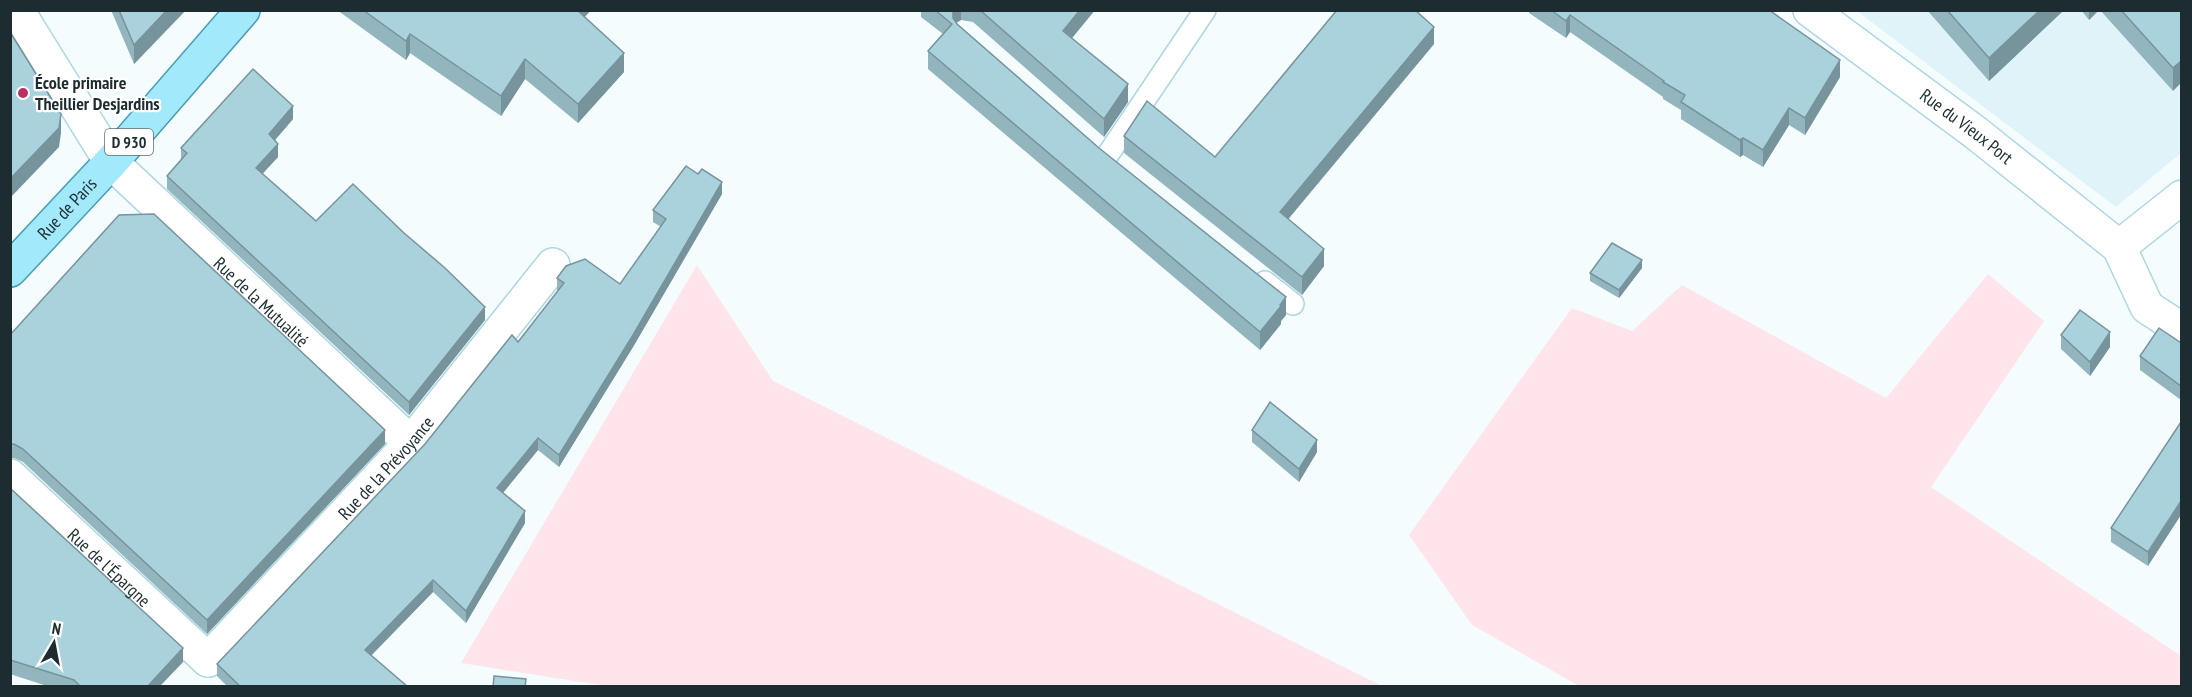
<svg xmlns="http://www.w3.org/2000/svg" width="2192" height="697" font-family="'PT Sans Narrow',sans-serif">
<style>
.built{fill:#e0f3f9}
.green{fill:#ffe5eb}
.lines{fill:none;stroke-linecap:round;stroke-linejoin:round}
.lane-casing{stroke:#afd7e2;stroke-width:24}
.street-casing{stroke:#afd7e2;stroke-width:36}
.primary-casing{stroke:#4a9db2;stroke-width:36}
.lane{stroke:#fff;stroke-width:21}
.street{stroke:#fff;stroke-width:33}
.primary{stroke:#a1e9fb;stroke-width:33}
.wall{fill:#92b5be}
.shaded-wall{fill:#77939b}
.building{fill:#aad2dd;stroke:#77939b;stroke-width:1.5}
.poi-dot{fill:#ba2e65;stroke:#fff;stroke-width:2}
.labels{text-anchor:middle;stroke-width:4.5;stroke-linejoin:round;paint-order:stroke}
.shield{fill:#fff;stroke:#606b6e;stroke-width:1.5}
.shield-label{font-size:16px;font-weight:bold;fill:#1c2c30}
.poi-label{font-size:18px;font-weight:bold;fill:#1c2c30;stroke:#fff;text-anchor:start}
.street-label{font-size:18px;fill:#1c2c30;stroke:#fff}
</style>
<rect width="100%" height="100%" fill="#f4fcfe"/>
<!-- built -->
<path class="built" d="M1857 11H2181V153L2116 207Z"/>
<!-- green -->
<g class="green">
<path d="M697 265 773 381 1382 686H606L461 663Z"/>
<path d="M1988 274 2044 321 1931 487 2181 656V686H1579L1472 625 1409 535 1572 308 1632 331 1682 285 1886 398Z"/>
</g>
<g class="lines">
<!-- lane casing -->
<g class="lane-casing">
<g id="lane">
<path d="M1107 156 1205 10"/>
<path d="M1265 282 1293 304"/>
</g>
</g>
<!-- street casing -->
<g class="street-casing">
<g id="street">
<path id="s1" d="M17 10 111 162 411 443"/>
<path id="s2" d="M1810 10 1976 133 2119 247 2147 307 2182 330"/>
<path d="M2119 247 2182 197"/>
<path id="s3" d="M10 476 208 660"/>
<path id="s4" d="M208 660 411 443 553 265"/>
</g>
</g>
<!-- primary casing -->
<g class="primary-casing">
<g id="primary">
<path id="s5" d="M10 270 111 162 243 10"/>
</g>
</g>
<!-- lane -->
<use href="#lane" class="lane"/>
<!-- street -->
<use href="#street" class="street"/>
<!-- primary -->
<use href="#primary" class="primary"/>
</g>
<!-- wall -->
<g class="wall">
<path d="M111 10H186L134 64Z"/>
<path d="M337 10H591L584 17 624 72 578 123 525 79 501 116 410 53 406 60Z"/>
<path d="M921 10H1095L1072 38 1128 102 1104 137 973 22 961 20 956 23 1286 315 1281 321V324L1260 350 928 69V51L943 34 921 17Z"/>
<path d="M1529 10H1769L1840 77 1805 135 1789 125 1763 167 1743 155 1740 157 1681 119V110L1663 99V97L1570 32 1566 38 1529 13Z"/>
<path d="M1927 10H2064L1989 81Z"/>
<path d="M2081 10H2099L2089 20Z"/>
<path d="M2100 10H2181L2173 91Z"/>
<path d="M1434 44 1288 219 1324 266 1302 295 1124 153V136L1215 157Z"/>
<path d="M293 119 275 140 278 157 262 173 316 221 485 320 409 415 167 189V176L181 160V148Z"/>
<path d="M722 194 633 347 559 467 538 450 503 493 525 523 466 623 433 592 371 655 408 687H228L217 676V664L425 444 518 342 558 290H557V278L620 284 661 227 653 222V210Z"/>
<path d="M1642 268 1619 298 1590 281V273Z"/>
<path d="M10 335 385 444 207 634 23 462 14 458H10Z"/>
<path d="M2061 335 2110 347 2090 376 2061 349Z"/>
<path d="M2181 343V400L2140 370V356Z"/>
<path d="M2181 422 2148 566 2111 542V528Z"/>
<path d="M1252 430 1317 452 1299 482 1252 442Z"/>
<path d="M10 488 183 662 159 687H50L10 674Z"/>
</g>
<!-- shaded-wall -->
<g class="shaded-wall">
<path d="M167 10H186L134 64V45Z"/>
<path d="M575 10H591L575 28Z"/>
<path d="M953 10H961V20L956 23 953 29Z"/>
<path d="M1080 10H1095L1063 49V31Z"/>
<path d="M2040 10H2064L1989 81V58Z"/>
<path d="M2089 10H2099L2089 20Z"/>
<path d="M1570 15V32L1566 38V21Z"/>
<path d="M1434 27V44L1280 229V212Z"/>
<path d="M410 34V53L406 60V41Z"/>
<path d="M624 53V72L578 123V104Z"/>
<path d="M525 59V79L501 116V96Z"/>
<path d="M1840 60V77L1805 135V118Z"/>
<path d="M2181 61V83L2173 91V68Z"/>
<path d="M1128 84V102L1104 137V119Z"/>
<path d="M293 106V119L269 147V134Z"/>
<path d="M1789 108V125L1763 167V150Z"/>
<path d="M61 114V133L59 147 10 198V179Z"/>
<path d="M1743 138V155L1740 157V140Z"/>
<path d="M278 144V157L256 181V168Z"/>
<path d="M722 182V194L633 347 559 467V455Z"/>
<path d="M1324 249V266L1302 295V277Z"/>
<path d="M1642 260V268L1619 298V290Z"/>
<path d="M1286 297V315L1281 321V324L1260 350V332Z"/>
<path d="M485 307V320L409 415V402Z"/>
<path d="M2110 332V347L2090 376V362Z"/>
<path d="M385 430V444L207 634V620Z"/>
<path d="M538 438V450L497 500V488Z"/>
<path d="M1317 440V452L1299 482V469Z"/>
<path d="M2181 501V515L2148 566V552Z"/>
<path d="M525 511V523L466 623V611Z"/>
<path d="M433 580V592L365 662V650Z"/>
<path d="M183 648V662L159 687H147Z"/>
</g>
<!-- building -->
<g class="building">
<path d="M119 10H167L134 45Z"/>
<path d="M363 10H577L624 53 578 104 525 59 501 96 410 34 406 41Z"/>
<path d="M935 10H953V18L957 24 1099 148 1286 297 1280 305 1281 306 1260 332 928 51 952 24Z"/>
<path d="M980 10H1080L1063 31 1128 84 1104 119Z"/>
<path d="M1337 10H1415L1434 27 1280 212 1324 249 1302 277 1124 136 1147 101 1215 157Z"/>
<path d="M1551 10H1769L1840 60 1805 118 1789 108 1763 150 1743 138 1740 140 1681 102 1685 95 1663 82 1664 81 1570 15 1566 21Z"/>
<path d="M1947 10H2040L1989 58Z"/>
<path d="M2121 10H2181V61L2173 68Z"/>
<path d="M10 32 61 114 59 128 10 179Z"/>
<path d="M253 69 293 106 269 134 278 144 256 168 316 221 353 184 404 233 445 268 485 307 409 402 167 176 187 153 181 148Z"/>
<path d="M686 166 698 174 702 169 722 182 633 335 559 455 538 438 497 488 525 511 466 611 433 580 365 650 408 687H241L217 664 425 444 512 335 518 342 564 283 557 278 566 266 585 259 620 284 666 219 653 210Z"/>
<path d="M154 214 385 430 207 620 23 449 14 444H10V335L119 215Z"/>
<path d="M1612 243 1642 260 1619 290 1590 273Z"/>
<path d="M2080 310 2110 332 2090 362 2061 335Z"/>
<path d="M2159 328 2181 343V386L2140 356Z"/>
<path d="M1270 402 1317 440 1299 469 1252 430Z"/>
<path d="M2181 422V501L2148 552 2111 528Z"/>
<path d="M10 488 183 648 147 687H81L74 680 10 660Z"/>
<path d="M494 676 526 679 525 687H493Z"/>
</g>
<!-- markers -->
<circle class="poi-dot" cx="23" cy="93" r="6"/>
<g class="labels">
<!-- shield labels -->
<rect class="shield" x="105" y="129" width="48" height="26" rx="4.5"/>
<g class="shield-label">
<text x="129" y="148">D 930</text>
</g>
<!-- poi labels -->
<g class="poi-label">
<text x="35" y="89">École primaire<tspan x="35" dy="21">Theillier Desjardins</tspan></text>
</g>
<!-- street labels -->
<g class="street-label">
<text dy="6" stroke="none"><textPath href="#s2" startOffset="195">Rue du Vieux Port</textPath></text>
<text dy="6" stroke="none"><textPath href="#s5" startOffset="84">Rue de Paris</textPath></text>
<text dy="6" stroke="none"><textPath href="#s1" startOffset="384">Rue de la Mutualité</textPath></text>
<text dy="6" stroke="none"><textPath href="#s4" startOffset="262">Rue de la Prévoyance</textPath></text>
<text dy="6" stroke="none"><textPath href="#s3" startOffset="135">Rue de l'Épargne</textPath></text>
</g>
</g>
<!-- border -->
<rect width="2192" height="697" fill="none" stroke="#1c2c30" stroke-width="24"/>
<!-- north arrow -->
<g transform="translate(54 643) rotate(10)" stroke="#ffffff" stroke-width="4.5" paint-order="stroke">
<path d="M0-4.5L10 22L0 15L-10 22Z" fill="#1c2c30"/>
<text y="-9" font-size="16" font-weight="bold" text-anchor="middle" fill="#1c2c30">N</text>
</g>
</svg>
